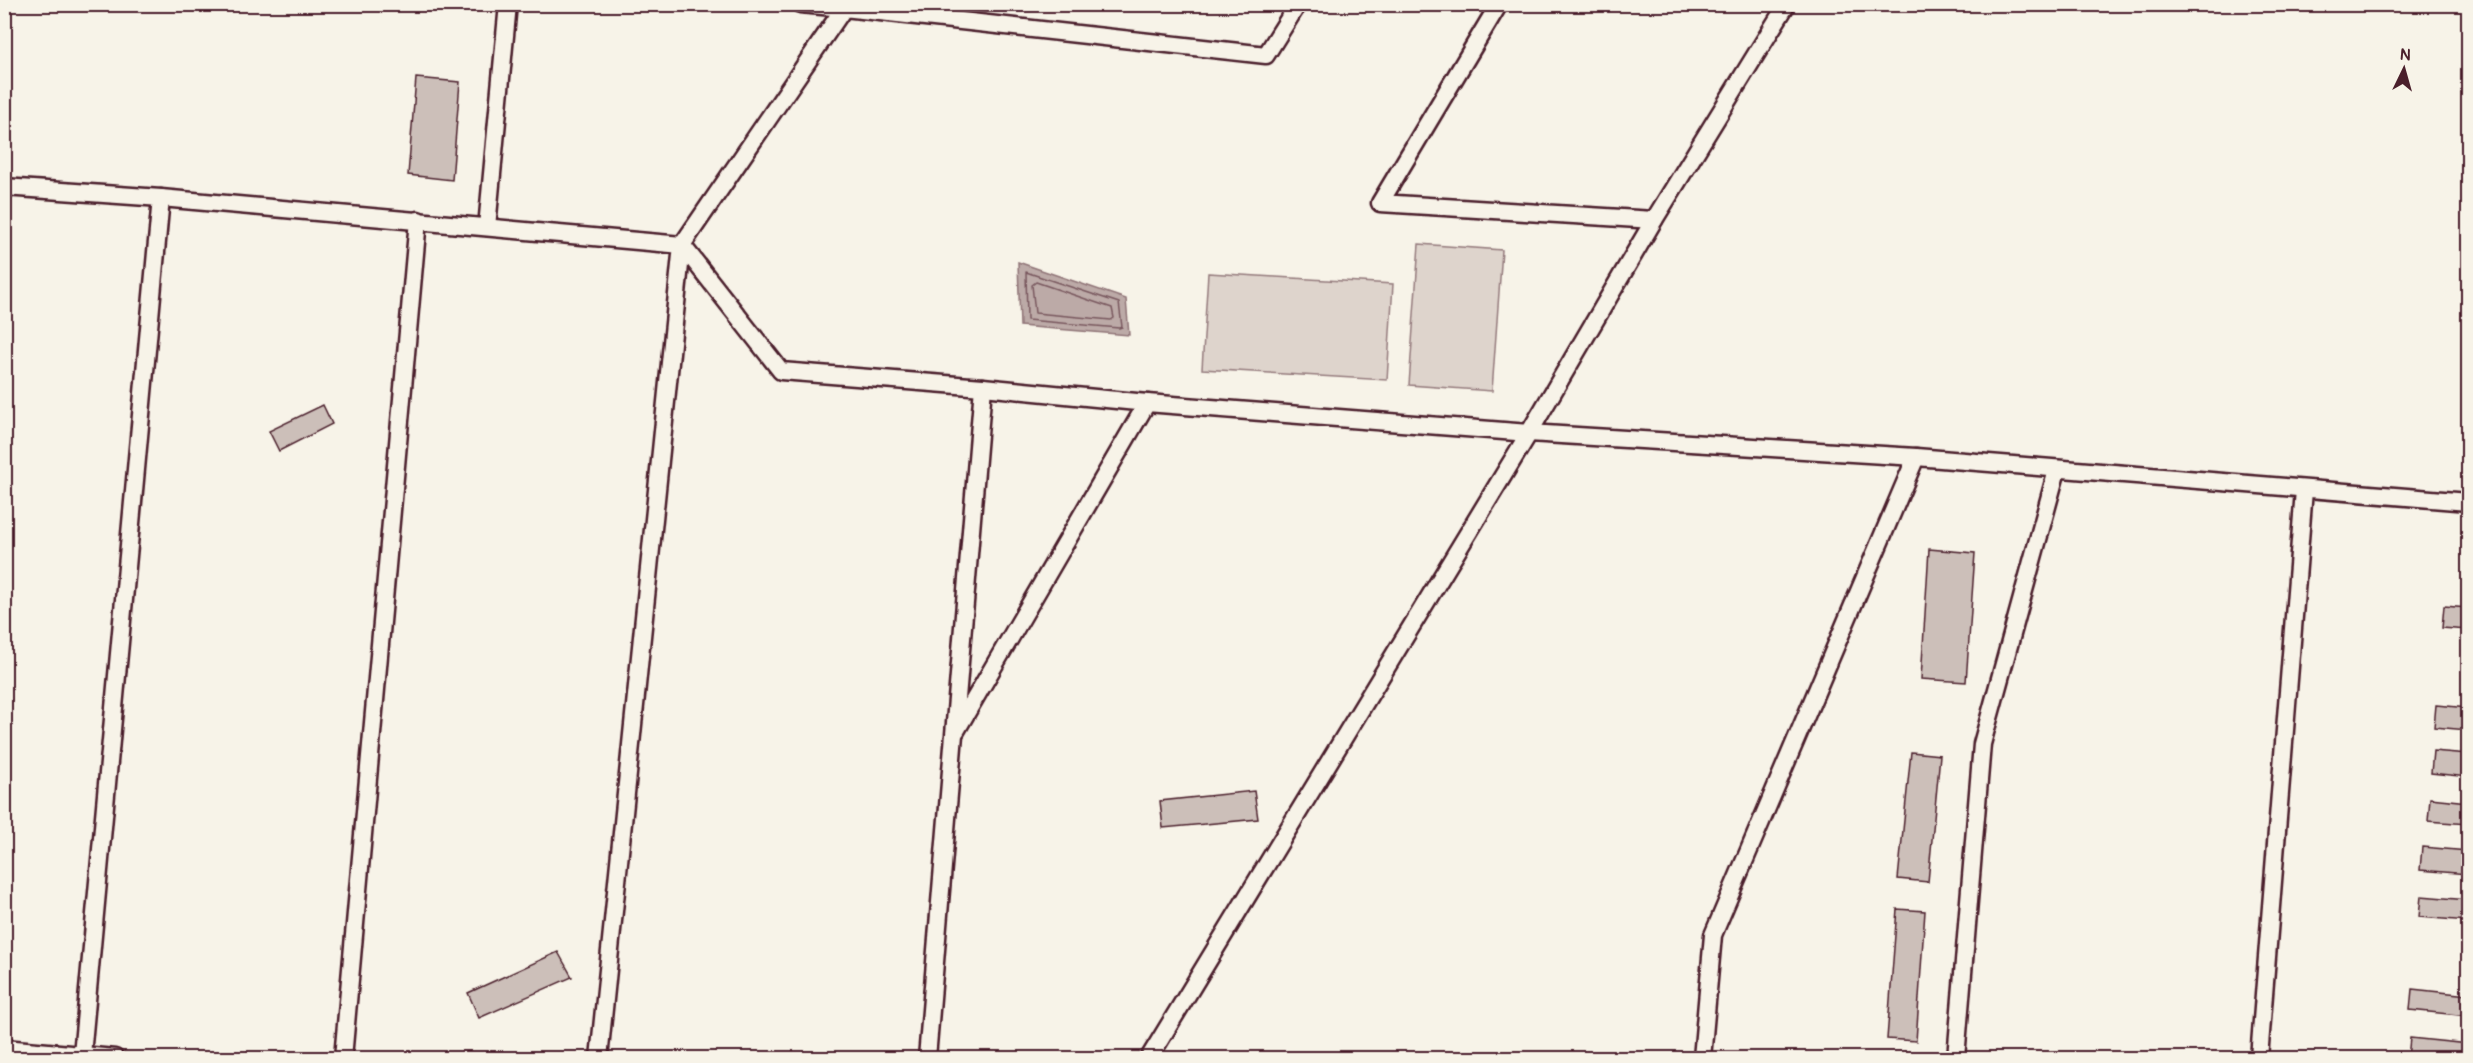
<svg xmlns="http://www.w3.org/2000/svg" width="2473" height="1063" font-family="Pangolin,sans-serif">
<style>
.green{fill:#ded4cc;stroke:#947a7c;stroke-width:1.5}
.water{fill:#bcaaa7;stroke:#8e7275;stroke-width:1.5}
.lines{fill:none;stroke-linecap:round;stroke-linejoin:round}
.shore{stroke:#78575d;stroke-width:1.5}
.building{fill:#ccbfb9;stroke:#4a1f2b;stroke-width:1.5}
.lane-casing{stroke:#4a1f2b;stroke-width:21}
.lane{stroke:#f7f3e8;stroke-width:16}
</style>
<rect width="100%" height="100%" fill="#f7f3e8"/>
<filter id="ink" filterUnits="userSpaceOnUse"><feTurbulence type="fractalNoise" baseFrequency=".0167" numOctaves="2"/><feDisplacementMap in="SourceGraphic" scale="12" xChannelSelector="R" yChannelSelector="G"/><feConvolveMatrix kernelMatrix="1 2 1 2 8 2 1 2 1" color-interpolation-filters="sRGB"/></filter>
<g filter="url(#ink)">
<!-- green -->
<g class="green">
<path d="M1419 244 1502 250 1492 391 1409 385Z"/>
<path d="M1208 273 1393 284 1387 380 1202 369Z"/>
</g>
<!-- water -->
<path class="water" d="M1018 262 1126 299 1129 335 1020 326Z"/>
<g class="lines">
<!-- shore -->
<g class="shore">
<path d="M1026 272 1119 303 1122 327 1119 328 1027 320Z"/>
<path d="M1036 282 1112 308 1114 318 1111 320 1035 313 1032 285Z"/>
</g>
</g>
<!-- building -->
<g class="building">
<path d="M416 78 460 82 452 180 408 175Z"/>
<path d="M323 405 332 424 279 451 269 431Z"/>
<path d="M1929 549 1975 553 1966 682 1921 679Z"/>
<path d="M2444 606 2468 608V630L2442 628Z"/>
<path d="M2436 705 2468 708V730L2434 727Z"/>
<path d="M2433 751 2468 754V777L2431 773Z"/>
<path d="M1911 752 1940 755 1928 882 1898 879Z"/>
<path d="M1254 791 1258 819 1163 828 1160 801Z"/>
<path d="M2430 798 2468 802V824L2428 821Z"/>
<path d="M2422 847 2468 851V874L2420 870Z"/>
<path d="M2421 896 2468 900V921L2419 917Z"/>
<path d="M1897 909 1925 911 1916 1041 1887 1039Z"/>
<path d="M558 952 572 977 479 1018 468 993Z"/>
<path d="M2412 989 2468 995V1016L2410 1010Z"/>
<path d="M2410 1038 2468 1044V1058H2408Z"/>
</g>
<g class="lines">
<!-- lane casing -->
<g class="lane-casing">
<g id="lane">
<path d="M800 4 844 8"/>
<path d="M1499 4 1380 203 1654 220 1787 4"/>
<path d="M4 187 161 198 682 245 781 371 983 387 1147 403 1529 433 1916 457 2468 502"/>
<path d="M487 227 508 4"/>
<path d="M956 731 1147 403"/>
<path d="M4 1048 115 1058"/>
<path d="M82 1055 161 198"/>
<path d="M343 1058 418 220"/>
<path d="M599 1058 682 245 844 8 1266 55 1298 4"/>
<path d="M927 1058 983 387"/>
<path d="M1149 1058 1529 433 1654 220"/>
<path d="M1702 1058 1713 935 1916 457"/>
<path d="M1956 1058 1982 744 2057 470"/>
<path d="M2259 1058 2304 490"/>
</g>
</g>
<!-- lane -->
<use href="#lane" class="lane"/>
</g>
</g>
<!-- margin -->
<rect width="2473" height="1063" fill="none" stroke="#f7f3e8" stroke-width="24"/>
<rect x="12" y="12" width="2449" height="1039" fill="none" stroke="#4a1f2b" stroke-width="2" filter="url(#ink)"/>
<!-- north arrow -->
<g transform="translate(2404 69) rotate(5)" stroke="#f7f3e8" stroke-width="4.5" paint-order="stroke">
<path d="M0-4.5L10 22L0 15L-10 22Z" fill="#4a1f2b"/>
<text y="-9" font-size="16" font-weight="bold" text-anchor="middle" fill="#4a1f2b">N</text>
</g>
</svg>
